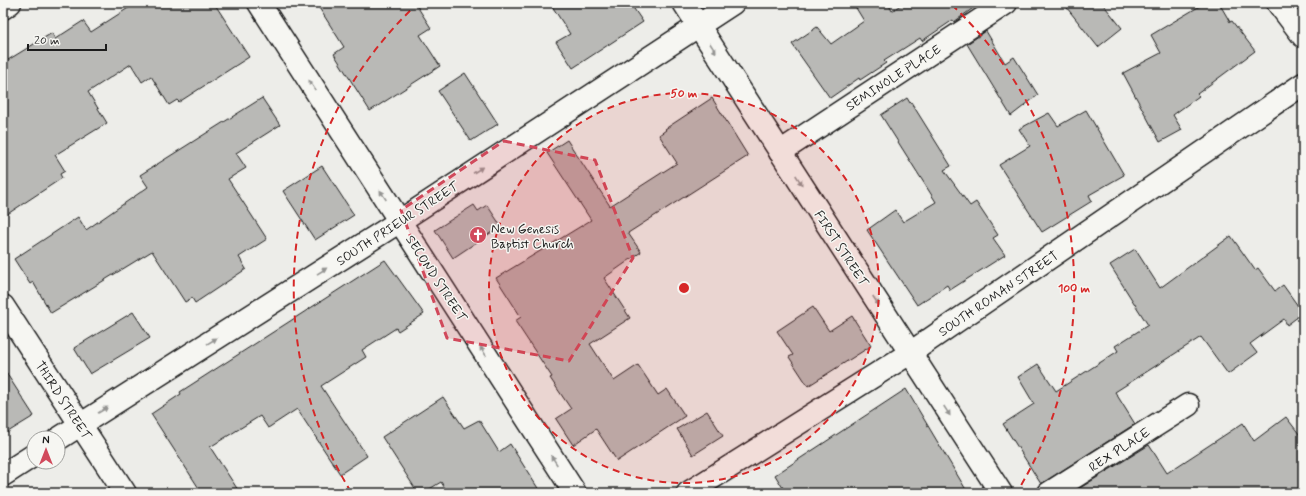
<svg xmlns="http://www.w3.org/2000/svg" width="1306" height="496" font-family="Mynerve,sans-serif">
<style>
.building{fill:#b9b9b6;stroke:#1c1c1c}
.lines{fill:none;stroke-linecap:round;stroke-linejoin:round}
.minor-casing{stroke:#1c1c1c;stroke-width:25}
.tertiary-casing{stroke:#1c1c1c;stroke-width:25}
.minor{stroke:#f6f6f2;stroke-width:22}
.tertiary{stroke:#f6f6f2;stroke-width:22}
.oneway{fill:#949492}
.marked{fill:#d1495b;fill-opacity:0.2;stroke:#d1495b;stroke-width:3;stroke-dasharray:8 5;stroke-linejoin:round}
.ring{fill:none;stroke:#d62828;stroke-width:2;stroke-dasharray:7 5}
.labels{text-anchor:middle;stroke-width:3;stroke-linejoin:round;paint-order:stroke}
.street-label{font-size:13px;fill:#1c1c1c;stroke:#f6f6f2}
.poi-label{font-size:13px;fill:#1c1c1c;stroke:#f6f6f2;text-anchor:start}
.centre{fill:#d62828;stroke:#f6f6f2;stroke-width:2}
.ring-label{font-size:12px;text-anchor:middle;font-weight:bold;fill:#d62828;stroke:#f6f6f2;stroke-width:3;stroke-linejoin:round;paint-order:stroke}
</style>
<rect width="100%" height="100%" fill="#edede9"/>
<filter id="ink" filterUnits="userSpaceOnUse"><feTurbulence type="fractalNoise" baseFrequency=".025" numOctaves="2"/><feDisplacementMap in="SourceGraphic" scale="8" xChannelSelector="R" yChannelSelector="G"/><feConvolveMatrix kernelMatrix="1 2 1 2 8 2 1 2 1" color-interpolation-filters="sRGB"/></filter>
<g filter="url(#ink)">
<!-- building -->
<g class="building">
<path d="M136 3H214L249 57 179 102 177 100 169 105 151 76 142 82 131 64 88 92 107 123 55 155 65 171 60 174 62 178 3 217V63L52 33 55 39 83 21 91 32Z"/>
<path d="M316 3H415L431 28 420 35 440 66 370 111 334 54 344 47Z"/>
<path d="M550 3H630L643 22 573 68 556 42 570 34Z"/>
<path d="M853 3H888L892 11 903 3H980L954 22 953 20 922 41 920 38 884 61 886 63 860 80 859 78 830 98 792 44 817 27 831 44 864 21Z"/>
<path d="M1063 3H1102L1122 28 1098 47Z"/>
<path d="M1205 3H1219L1230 22 1232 21 1255 51 1197 94 1199 96 1173 115 1182 130 1160 142 1123 73 1161 53 1151 35Z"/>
<path d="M986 31 1005 63 1014 57 1038 95 1011 116 967 44Z"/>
<path d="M465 73 498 124 471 141 438 91Z"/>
<path d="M262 98 280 125 236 153 246 168 228 179 267 239 239 257 246 269 195 303 192 298 185 302 152 251 51 313 33 282 30 284 14 259 78 217 86 230 148 187 140 175Z"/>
<path d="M712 98 748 156 628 233 641 252 604 278 630 318 590 344 614 381 638 365 658 395 667 389 685 416 617 461 596 429 573 445 556 419 571 409 550 378 552 377 515 321 521 317 496 278 591 220 547 153 567 140 610 206 677 163 659 135 666 130 665 129Z"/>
<path d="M907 98 910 103 911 102 951 166 944 170 970 206 976 202 998 235 993 238 1005 255 950 290 947 285 917 305 867 230 895 210 903 222 936 202 881 115Z"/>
<path d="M1086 110 1124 175 1089 195 1092 201 1042 232 999 165 1030 146 1019 129 1049 113 1058 126Z"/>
<path d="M322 166 354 215 315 240 283 191Z"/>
<path d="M474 205 478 211 487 205 501 226 453 258 435 230Z"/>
<path d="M1231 236 1255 270 1258 268 1275 291 1283 285 1303 313 1287 325 1284 319 1250 344 1257 353 1228 374 1201 337 1115 392 1135 424 1041 484 1003 424 1034 404 1018 377 1038 364 1056 391 1118 351 1115 346 1148 325 1110 265 1135 249 1160 288Z"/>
<path d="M385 260 424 314 398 331 396 328 362 350 366 357 321 386 367 456 340 474 297 409 268 428 260 416 210 447 240 493H202L151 414 181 394 180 392Z"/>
<path d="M813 307 829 331 852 316 871 346 808 386 789 357 793 355 777 331Z"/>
<path d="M133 312 150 338 90 374 74 348Z"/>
<path d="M3 368 34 416 3 435Z"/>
<path d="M906 389 968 493H786L775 475Z"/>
<path d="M443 397 464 428 479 420 499 452 510 444 541 493H448L441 482 423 493H418L382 437Z"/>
<path d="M707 411 723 436 693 455 677 429Z"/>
<path d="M1286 417 1303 439V493H1072L1149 445 1167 473 1243 423 1254 441Z"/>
</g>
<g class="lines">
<!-- minor casing -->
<g class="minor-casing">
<g id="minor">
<path d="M259 3 575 493"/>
<path d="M684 3 1001 493"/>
<path d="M3 8 10 3"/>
<path d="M780 152 1006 3"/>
<path d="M3 306 125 493"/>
<path d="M58 439 400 221 733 3"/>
<path d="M3 475 34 455"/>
<path d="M688 493 910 353 1303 84"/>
<path d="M1049 493 1188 405"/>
</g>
</g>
<!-- tertiary casing -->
<g class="tertiary-casing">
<path id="tertiary" d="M1278 3 1303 36"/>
</g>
<!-- minor -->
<use href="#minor" class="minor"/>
<!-- tertiary -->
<use href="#tertiary" class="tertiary"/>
</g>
<!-- one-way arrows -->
<defs><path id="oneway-solid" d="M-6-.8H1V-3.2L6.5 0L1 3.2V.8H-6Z"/></defs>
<g class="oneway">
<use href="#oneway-solid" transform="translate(713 48) rotate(57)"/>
<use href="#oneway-solid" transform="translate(312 85) rotate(-123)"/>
<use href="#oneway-solid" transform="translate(478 170) rotate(-33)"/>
<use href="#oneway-solid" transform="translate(799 180) rotate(57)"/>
<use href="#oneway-solid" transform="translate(383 195) rotate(-123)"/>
<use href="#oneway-solid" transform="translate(322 271) rotate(-32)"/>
<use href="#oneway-solid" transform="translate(876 301) rotate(57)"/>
<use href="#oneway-solid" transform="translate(212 341) rotate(-32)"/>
<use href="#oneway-solid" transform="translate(483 351) rotate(-123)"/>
<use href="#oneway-solid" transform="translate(103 410) rotate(-32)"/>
<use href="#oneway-solid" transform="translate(947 411) rotate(57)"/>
<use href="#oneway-solid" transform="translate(554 460) rotate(-123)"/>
</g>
</g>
<!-- marked area -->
<path class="marked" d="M504 141 595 160 633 258 569 361 447 338 401 210Z"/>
<!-- distance rings -->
<circle cx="684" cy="288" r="195" fill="#d62828" fill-opacity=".12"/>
<g class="ring">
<circle cx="684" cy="288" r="195"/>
<path d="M351 492A390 390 0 0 1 416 5M952 5A390 390 0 0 1 1017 492"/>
</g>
<!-- icons -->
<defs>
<g id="church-disc" transform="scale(0.9)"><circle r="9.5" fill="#d1495b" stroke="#f6f6f2"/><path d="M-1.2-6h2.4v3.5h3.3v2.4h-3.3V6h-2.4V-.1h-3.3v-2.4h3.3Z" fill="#fff"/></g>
</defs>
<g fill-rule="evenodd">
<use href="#church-disc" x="478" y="235"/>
</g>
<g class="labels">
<!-- street labels -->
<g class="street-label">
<text transform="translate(893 77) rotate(-33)" y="5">SEMINOLE PLACE</text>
<text transform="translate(397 223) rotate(-33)" y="5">SOUTH PRIEUR STREET</text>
<text transform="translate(842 248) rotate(57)" y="5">FIRST STREET</text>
<text transform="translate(437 278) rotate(57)" y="5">SECOND STREET</text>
<text transform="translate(998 293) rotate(-34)" y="5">SOUTH ROMAN STREET</text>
<text transform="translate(64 400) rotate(57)" y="5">THIRD STREET</text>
<text transform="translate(1119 449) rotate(-33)" y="5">REX PLACE</text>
</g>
<!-- poi labels -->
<g class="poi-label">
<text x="491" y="233">New Genesis<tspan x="491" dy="15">Baptist Church</tspan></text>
</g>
</g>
<circle cx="684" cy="288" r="6" class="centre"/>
<g class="ring-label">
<text x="684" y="97">50 m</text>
<text x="1074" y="292">100 m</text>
</g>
<!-- margin -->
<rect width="1306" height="496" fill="none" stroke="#f6f6f2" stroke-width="16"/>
<rect x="8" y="8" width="1290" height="480" fill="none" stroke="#1c1c1c" stroke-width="1.5" filter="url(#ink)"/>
<!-- north arrow -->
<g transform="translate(46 450)"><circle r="19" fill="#f6f6f2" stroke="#9f9f9c"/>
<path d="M0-3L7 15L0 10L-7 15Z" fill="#d1495b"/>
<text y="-6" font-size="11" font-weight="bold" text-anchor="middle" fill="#1c1c1c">N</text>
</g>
<!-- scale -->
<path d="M28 44v6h78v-6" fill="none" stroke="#1c1c1c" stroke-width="2"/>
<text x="34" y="44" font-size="12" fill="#1c1c1c" stroke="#f6f6f2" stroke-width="3" paint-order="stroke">20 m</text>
</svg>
